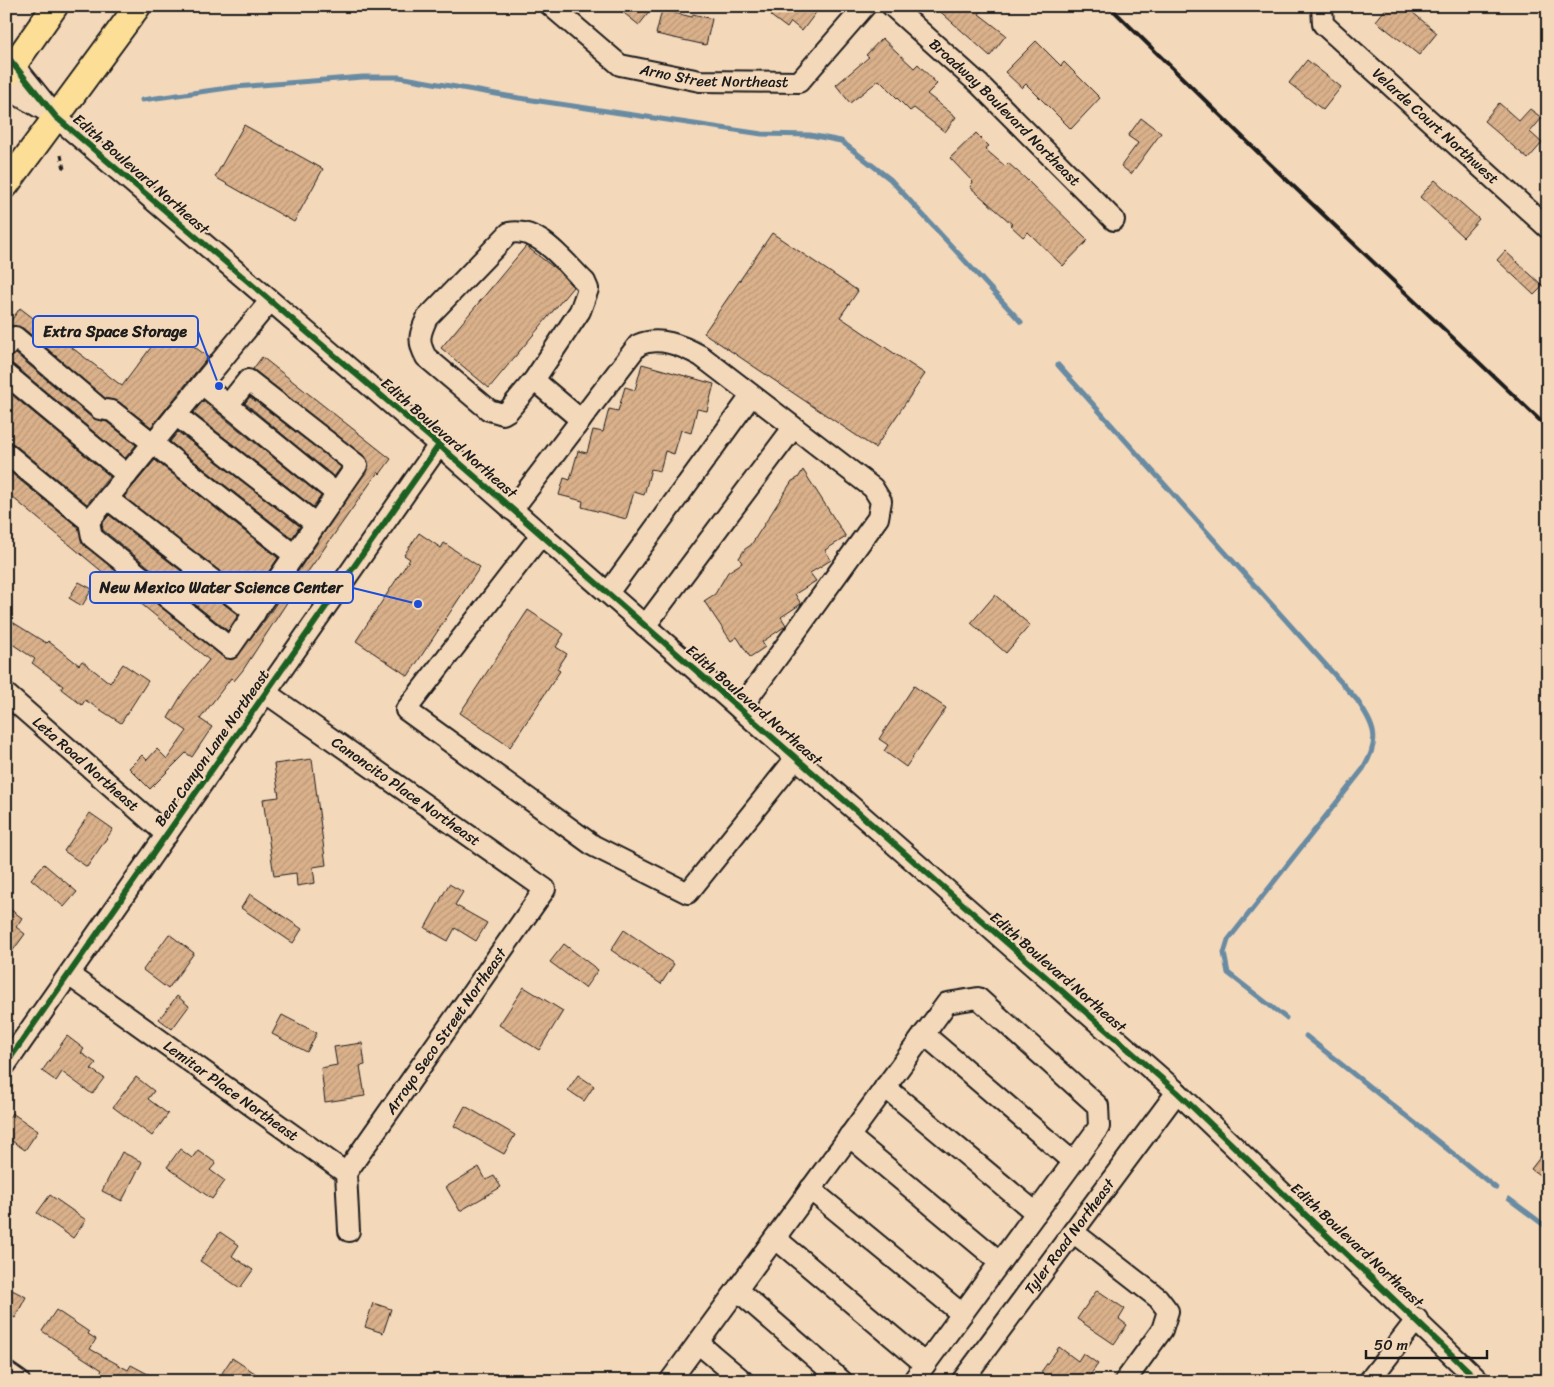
<svg xmlns="http://www.w3.org/2000/svg" width="1554" height="1387" font-family="Sriracha,sans-serif">
<style>
.lines{fill:none;stroke-linecap:round;stroke-linejoin:round}
.stream{stroke:#698ba2;stroke-width:5}
.building{fill:url(#building-hatch);stroke:#1c1c1c}
.minor-casing{stroke:#1c1c1c;stroke-width:24}
.major-casing{stroke:#1c1c1c;stroke-width:29}
.path{stroke:#1c1c1c;stroke-width:3;stroke-dasharray:5 4;stroke-linecap:butt}
.minor{stroke:#f4d8ba;stroke-width:20}
.major{stroke:#fcde96;stroke-width:25}
.rail{stroke:#1c1c1c;stroke-width:4}
.cycleway-casing{stroke:#f4d8ba;stroke-width:9}
.cycleway{stroke:#1b5e20;stroke-width:6}
.labels{text-anchor:middle;stroke-width:4.5;stroke-linejoin:round;paint-order:stroke}
.street-label{font-size:15px;fill:#1c1c1c;stroke:#f4d8ba}
.leader{fill:none;stroke:#1d4ed8;stroke-width:2}
.callout-dot{fill:#1d4ed8;stroke:#f4d8ba;stroke-width:2}
.callout{fill:#f4d8ba;stroke:#1d4ed8;stroke-width:2}
.callout-label{font-size:16px;text-anchor:middle;font-weight:bold;fill:#1c1c1c}
</style>
<defs>
<pattern id="building-hatch" width="6" height="6" patternUnits="userSpaceOnUse" patternTransform="scale(1.25)"><rect width="6" height="6" fill="#dab18b"/><path d="M-1 1l2-2M0 6l6-6M5 7l2-2" fill="none" stroke="#ba9877"/></pattern>
</defs>
<rect width="100%" height="100%" fill="#f4d8ba"/>
<filter id="ink" filterUnits="userSpaceOnUse"><feTurbulence type="fractalNoise" baseFrequency=".02" numOctaves="2"/><feDisplacementMap in="SourceGraphic" scale="10" xChannelSelector="R" yChannelSelector="G"/><feConvolveMatrix kernelMatrix="1 2 1 2 8 2 1 2 1" color-interpolation-filters="sRGB"/></filter>
<g filter="url(#ink)">
<g class="lines">
<!-- stream -->
<g class="stream">
<path d="M142 100 235 87 363 77H399L519 98 762 134 810 135 841 141 890 179 1021 322"/>
<path d="M1058 365 1357 700C1375 728 1381 739 1363 769L1228 940 1224 953 1228 973 1286 1018"/>
<path d="M1306 1036 1496 1188"/>
<path d="M1509 1199 1548 1228"/>
</g>
</g>
<!-- building -->
<g class="building">
<path d="M615 6H654L639 25Z"/>
<path d="M778 6H821L802 31 791 22 787 28 771 16Z"/>
<path d="M934 6H985L979 14 1006 35 990 56Z"/>
<path d="M1388 6H1405L1437 33 1419 55 1376 21Z"/>
<path d="M662 10 692 17 693 14 712 19 706 45 656 34Z"/>
<path d="M882 38 914 68 918 64 937 84 927 94 956 117 945 132 914 108 910 111 879 80 850 103 836 85 869 57 866 55Z"/>
<path d="M1036 41 1061 66 1064 62 1100 98 1071 129 1026 84 1022 88 1005 72Z"/>
<path d="M1307 60 1341 87 1323 110 1289 83Z"/>
<path d="M1499 103 1519 121 1530 109 1542 118 1530 132 1542 143 1528 159 1484 121Z"/>
<path d="M1141 118 1161 133 1131 174 1121 166 1138 143 1128 136Z"/>
<path d="M244 125 323 169 294 222 215 177Z"/>
<path d="M976 133 989 146 985 149 1005 166 1008 163 1026 179 1088 240 1063 266 1028 232 1023 237 1010 225 1012 224 970 187 973 182 950 158Z"/>
<path d="M1435 180 1479 219 1463 237 1420 197Z"/>
<path d="M772 233 858 291 840 317 925 374 875 448 704 333Z"/>
<path d="M526 246 557 270 573 287 489 388 441 348Z"/>
<path d="M1505 251 1543 286 1534 295 1497 260Z"/>
<path d="M20 308 122 386 167 326 208 357 151 427 119 402 105 398 23 328 8 325Z"/>
<path d="M16 354 92 418 107 422 136 445 125 458 14 365 6 362 7 359Z"/>
<path d="M262 357 391 459 380 474 378 472 295 590 243 670 234 681 231 678 200 719 212 727 192 757 186 753 150 789 129 768 142 755 147 760 157 749 167 759 187 731 168 718 184 691 209 660 6 492V469L78 527 85 546 223 657 234 659 265 620 369 466 364 456 253 369Z"/>
<path d="M642 364 714 384 707 411 697 409 691 433 681 430 674 454 665 451 660 471 651 469 644 495 634 492 626 519 582 507 583 501 559 495 564 478 570 480 578 451 587 453 593 430 603 432 609 409 618 411 625 387 635 390Z"/>
<path d="M6 390 110 476 87 504 14 444 6 441Z"/>
<path d="M250 397 341 467 334 477 245 403Z"/>
<path d="M203 401 321 496 313 507 193 413Z"/>
<path d="M178 432 300 526 292 538 170 442Z"/>
<path d="M155 460 278 558 252 596 124 497Z"/>
<path d="M803 470 846 537 825 550 831 560 810 573 816 581 795 594 801 604 781 617 786 625 784 627 762 642 765 647 750 657 737 637 731 641 704 601 715 594 728 572 742 563 739 558 745 549 751 545 792 481 798 478Z"/>
<path d="M109 515 238 615 228 631 103 530 102 524Z"/>
<path d="M419 533 441 548 444 543 480 567 408 676 356 641 410 559 404 555Z"/>
<path d="M79 582 92 589 82 606 69 598Z"/>
<path d="M995 595 1030 625 1006 653 971 623Z"/>
<path d="M528 610 564 634 556 647 567 654 557 669 560 671 510 747 460 713Z"/>
<path d="M6 618 46 643 48 641 79 665 82 661 110 683 123 664 148 681 121 723 85 700 82 705 61 689 63 686 32 663 35 659 6 640Z"/>
<path d="M914 686 946 708 906 767 884 751 888 745 879 739Z"/>
<path d="M312 759 326 865 313 867 315 883 297 886 296 873 274 876 263 799 279 797 274 764Z"/>
<path d="M90 813 113 829 87 867 64 851Z"/>
<path d="M44 864 77 892 64 907 31 879Z"/>
<path d="M449 884 463 892 455 905 487 923 476 941 455 928 448 941 425 928Z"/>
<path d="M250 894 302 929 293 943 241 908Z"/>
<path d="M6 906 22 918 16 927 25 934 6 960Z"/>
<path d="M624 930 674 964 661 984 611 950Z"/>
<path d="M169 934 194 953 168 989 143 970Z"/>
<path d="M564 944 598 970 585 988 550 962Z"/>
<path d="M524 987 563 1011 539 1050 499 1025Z"/>
<path d="M177 996 189 1006 172 1029 159 1019Z"/>
<path d="M282 1015 317 1033 307 1052 272 1034Z"/>
<path d="M67 1036 84 1049 81 1053 96 1063 91 1069 104 1078 92 1094 62 1072 56 1081 42 1071Z"/>
<path d="M362 1043 365 1065 360 1066 365 1096 325 1102 321 1068 337 1065 334 1047Z"/>
<path d="M578 1075 594 1086 584 1101 568 1090Z"/>
<path d="M136 1077 154 1091 148 1099 168 1114 152 1136 113 1107Z"/>
<path d="M465 1106 515 1135 504 1154 454 1126Z"/>
<path d="M12 1113 38 1131 25 1150 6 1137V1122Z"/>
<path d="M1548 1147V1181L1531 1169Z"/>
<path d="M180 1149 192 1158 198 1150 216 1163 210 1170 225 1181 212 1199 167 1167Z"/>
<path d="M122 1152 142 1162 122 1201 102 1191Z"/>
<path d="M479 1167 486 1180 494 1176 501 1187 460 1211 446 1187Z"/>
<path d="M50 1195 86 1220 73 1238 37 1213Z"/>
<path d="M220 1232 239 1245 232 1256 253 1270 240 1288 200 1261Z"/>
<path d="M6 1287 26 1297 15 1318 6 1313Z"/>
<path d="M1097 1290 1125 1309 1119 1319 1127 1325 1114 1344 1077 1319Z"/>
<path d="M373 1303 391 1309 383 1333 365 1327Z"/>
<path d="M56 1310 89 1332 88 1334 96 1339 90 1349 128 1370 131 1365 161 1381H96L102 1370 42 1331Z"/>
<path d="M1059 1347 1078 1361 1083 1353 1098 1364 1086 1381H1052L1041 1372Z"/>
<path d="M232 1358 267 1381H234L222 1373Z"/>
</g>
<g class="lines">
<!-- minor casing -->
<g class="minor-casing">
<g id="minor">
<path id="s1" d="M551 6 620 65 700 81 799 82 865 6"/>
<path id="s2" d="M892 6 980 85 1114 220"/>
<path id="s3" d="M1322 6 1323 24 1548 228"/>
<path d="M6 55 56 117 439 445 1177 1092 1479 1381"/>
<path d="M6 88 48 112"/>
<path d="M6 347 15 337 100 409 112 411 294 555"/>
<path d="M6 374 127 475"/>
<path d="M534 380 580 311 588 289 585 282C565 263 539 226 509 233L427 318C420 333 417 341 426 357L489 410 503 414 508 411 534 380 581 420"/>
<path d="M202 384 337 494"/>
<path d="M176 415 316 524"/>
<path d="M6 453 89 521 92 537 230 648 357 465 248 380 228 405"/>
<path d="M108 499 255 613"/>
<path d="M512 510 638 345C659 336 681 345 701 356L873 488 881 501 878 518 740 709"/>
<path d="M89 521 270 301"/>
<path d="M541 535 406 710 594 846 688 893 796 758"/>
<path d="M608 593 751 396"/>
<path d="M645 626 793 428"/>
<path id="s4" d="M266 693 545 889 346 1173"/>
<path id="s5" d="M6 694 167 835"/>
<path id="s6" d="M69 975 346 1173 349 1231"/>
<path d="M924 1034 1073 1162"/>
<path d="M6 1064 439 445"/>
<path d="M885 1087 1036 1213"/>
<path d="M849 1136 1000 1262"/>
<path d="M810 1189 962 1314"/>
<path d="M1073 1232 1158 1298 1168 1311 1162 1330 1125 1381"/>
<path d="M775 1238 925 1364"/>
<path d="M737 1290 842 1381"/>
<path d="M698 1343 743 1381"/>
<path d="M6 1372 19 1381"/>
<path d="M670 1381 947 1003 978 998 1098 1106 1099 1127 913 1381"/>
<path id="s7" d="M962 1381 1177 1092"/>
<path d="M1369 1381 1417 1319"/>
</g>
</g>
<!-- major casing -->
<g class="major-casing">
<g id="major">
<path d="M6 76 55 6"/>
<path d="M6 185 138 6"/>
</g>
</g>
<!-- path -->
<g class="path">
<path d="M6 15 9 6"/>
<path d="M6 26 10 30"/>
<path d="M61 155 64 169"/>
</g>
<!-- minor -->
<use href="#minor" class="minor"/>
<!-- major -->
<use href="#major" class="major"/>
<!-- rail -->
<path class="rail" d="M1109 6 1270 164 1548 428"/>
<!-- cycleway casing -->
<g class="cycleway-casing">
<g id="cycleway">
<path d="M6 55 56 117 439 445 1177 1092 1479 1381"/>
<path d="M6 1064 439 445"/>
</g>
</g>
<!-- cycleway -->
<use href="#cycleway" class="cycleway"/>
</g>
</g>
<g class="labels">
<!-- street labels -->
<g class="street-label">
<text dy="5" stroke="none"><textPath href="#s1" startOffset="186">Arno Street Northeast</textPath></text>
<text dy="5" stroke="none"><textPath href="#s2" startOffset="155">Broadway Boulevard Northeast</textPath></text>
<text dy="5" stroke="none"><textPath href="#s3" startOffset="170">Velarde Court Northwest</textPath></text>
<text transform="translate(141 174) rotate(41)" y="5">Edith Boulevard Northeast</text>
<text transform="translate(449 438) rotate(41)" y="5">Edith Boulevard Northeast</text>
<text transform="translate(754 705) rotate(41)" y="5">Edith Boulevard Northeast</text>
<text transform="translate(212 748) rotate(-55)" y="5">Bear Canyon Lane Northeast</text>
<text dy="5" stroke="none"><textPath href="#s5" startOffset="106">Leta Road Northeast</textPath></text>
<text dy="5" stroke="none"><textPath href="#s4" startOffset="171">Canoncito Place Northeast</textPath></text>
<text transform="translate(1058 972) rotate(41)" y="5">Edith Boulevard Northeast</text>
<text transform="translate(446 1031) rotate(-55)" y="5">Arroyo Seco Street Northeast</text>
<text dy="5" stroke="none"><textPath href="#s6" startOffset="199">Lemitar Place Northeast</textPath></text>
<text dy="5" stroke="none"><textPath href="#s7" startOffset="180">Tyler Road Northeast</textPath></text>
<text transform="translate(1357 1245) rotate(43)" y="5">Edith Boulevard Northeast</text>
</g>
</g>
<!-- callouts -->
<path class="leader" d="M219 386L198 331M418 604L353 588"/>
<g class="callout-dot">
<circle cx="219" cy="386" r="5"/>
<circle cx="418" cy="604" r="5"/>
</g>
<g class="callout">
<rect x="33" y="316" width="165" height="31" rx="5"/>
<rect x="90" y="572" width="263" height="31" rx="5"/>
</g>
<g class="callout-label">
<text x="115" y="337">Extra Space Storage</text>
<text x="221" y="593">New Mexico Water Science Center</text>
</g>
<!-- margin -->
<rect width="1554" height="1387" fill="none" stroke="#f4d8ba" stroke-width="25"/>
<rect x="12" y="12" width="1529" height="1362" fill="none" stroke="#1c1c1c" stroke-width="2" filter="url(#ink)"/>
<!-- scale -->
<path d="M1366 1350v8h121v-8" fill="none" stroke="#1c1c1c" stroke-width="2.5"/>
<text x="1374" y="1350" font-size="15" fill="#1c1c1c" stroke="#f4d8ba" stroke-width="4" paint-order="stroke">50 m</text>
</svg>
